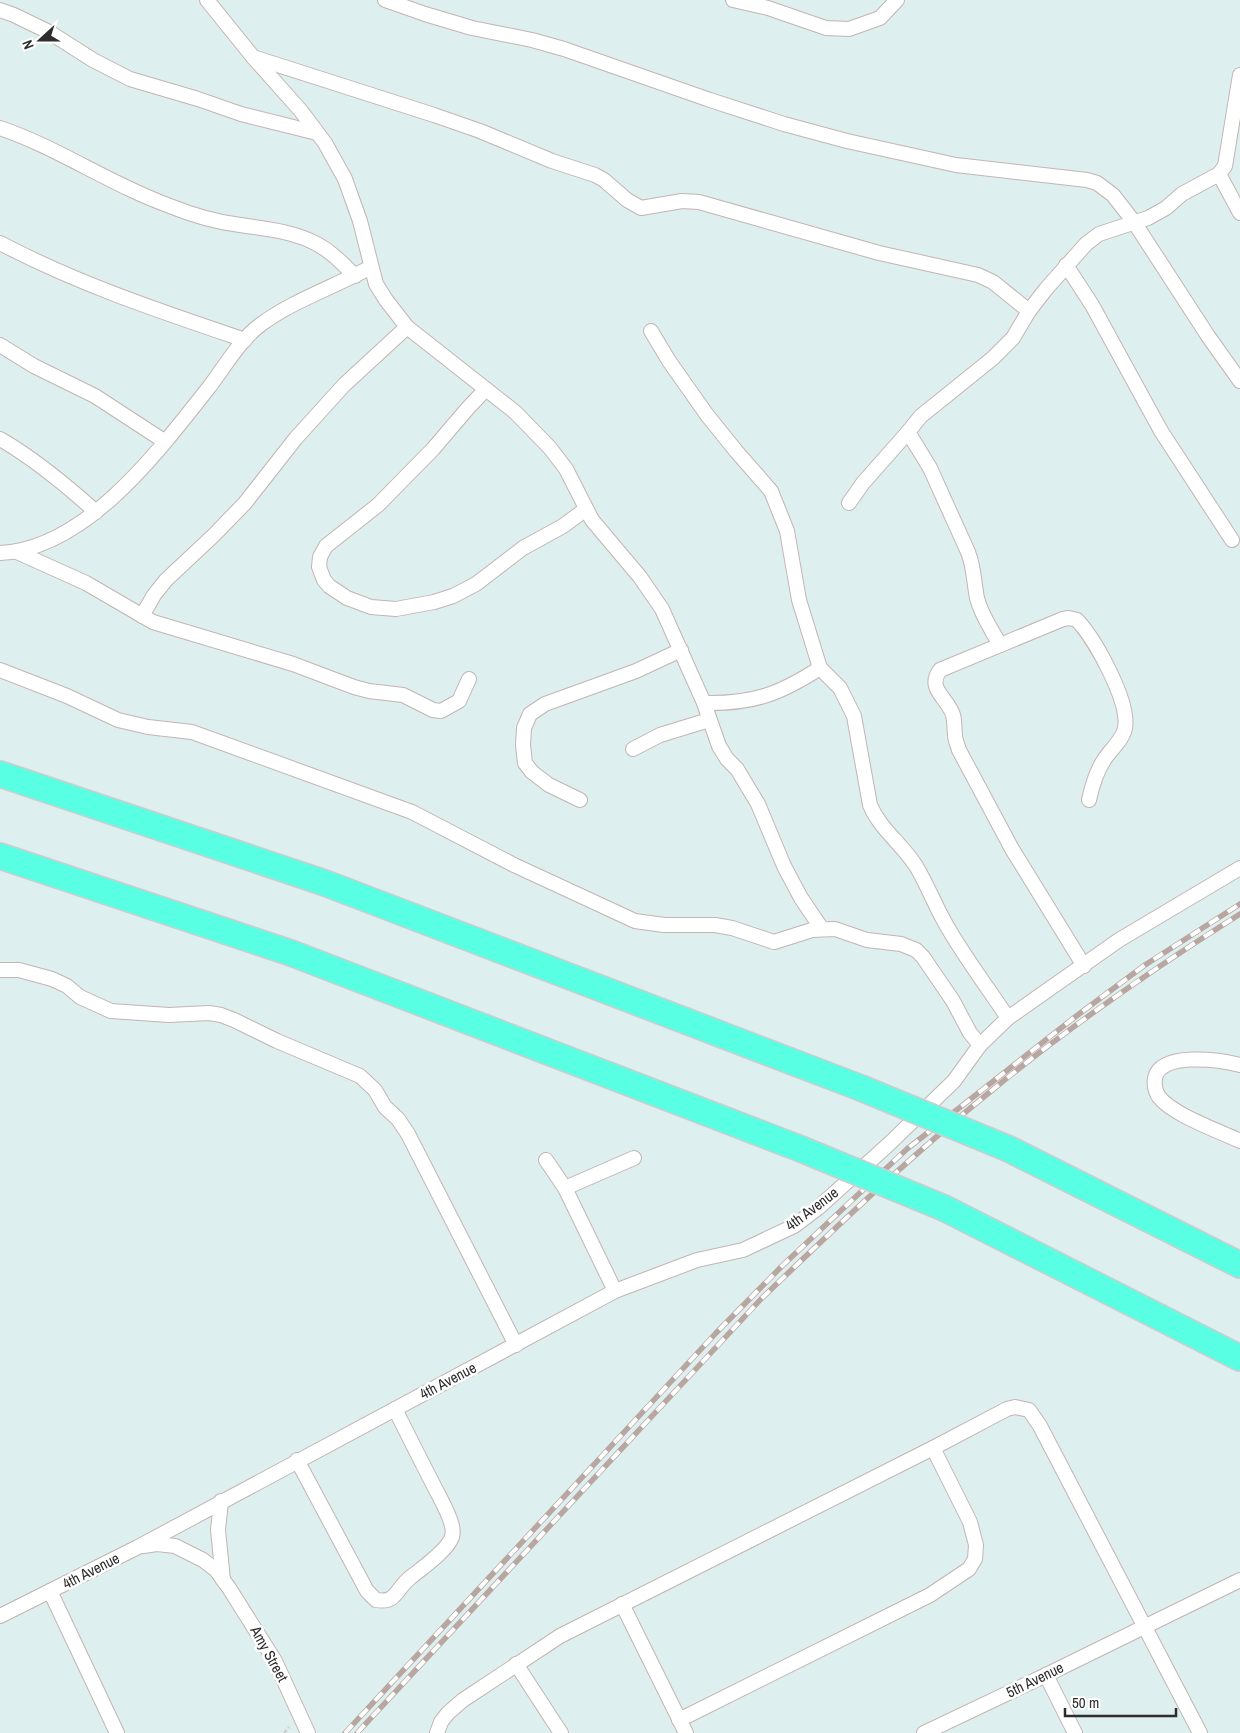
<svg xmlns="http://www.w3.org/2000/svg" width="1240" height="1733" font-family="'Archivo Narrow',sans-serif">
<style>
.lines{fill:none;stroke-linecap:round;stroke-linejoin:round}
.minor-casing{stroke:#c2b5b2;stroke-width:16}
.motorway-casing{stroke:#cdcdcd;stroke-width:28}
.path{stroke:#cdcdcd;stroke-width:2.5;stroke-dasharray:4 2.5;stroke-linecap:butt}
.minor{stroke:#fff;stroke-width:14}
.motorway{stroke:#59ffe3;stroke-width:25}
.rail-casing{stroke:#b9a6a0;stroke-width:5.5}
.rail{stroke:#fff;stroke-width:4;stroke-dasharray:11;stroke-linecap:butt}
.motorway-bridge-casing{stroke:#cdcdcd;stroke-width:28;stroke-linecap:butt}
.motorway-bridge{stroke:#59ffe3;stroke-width:25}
.labels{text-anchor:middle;stroke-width:5;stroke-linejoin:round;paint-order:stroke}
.street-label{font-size:15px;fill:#2d2d2d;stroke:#fff}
</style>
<rect width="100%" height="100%" fill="#deefef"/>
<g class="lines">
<!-- minor casing -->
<g class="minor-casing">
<g id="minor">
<path d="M207 0 253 57 434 115 480 131 552 161 595 175 604 180 627 200 641 208 682 201 699 202 879 253 978 275 993 282 1029 311"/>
<path d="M385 0 425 14 472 28 532 40 564 49 710 100 784 124 847 141 956 165 1087 180 1097 183 1113 195 1134 222 1208 336 1240 381"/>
<path d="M733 0 768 8 826 28 849 29 880 18 897 0"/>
<path d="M0 10 14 15 49 32 93 60 130 79 198 99 241 114 317 133"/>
<path d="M253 57 301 111 325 143 345 179 360 221 376 284 386 300 407 327 515 412 550 448 566 469 592 520 640 577 662 609 704 703 719 746 727 759 737 769 758 804 784 866 801 898 822 929"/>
<path d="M0 128C59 148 111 185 170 206 192 215 216 222 240 225 266 229 293 231 317 244 332 252 343 264 355 276"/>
<path d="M1219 174 1240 213"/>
<path d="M0 243C78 284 162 312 245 340"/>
<path d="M1066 265 1092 305 1161 431 1232 540"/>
<path d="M651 331 669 361 707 415 736 451 771 491 787 531 799 600 820 668C780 694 753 704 704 703"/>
<path d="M0 345 34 366 95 396 164 441"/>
<path d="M486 389 468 408 433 449 378 505 326 546 320 557 319 567 324 580 329 586 347 598 371 607 396 609 434 602 453 596 476 584 523 548 563 526 586 509"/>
<path d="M0 439C35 459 66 485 96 512"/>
<path d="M849 503 863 483 908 432"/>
<path d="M17 552 86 583 153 622 293 664 354 687 369 691 403 695 433 710 441 711 459 701 469 679"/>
<path d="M0 553C87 549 160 449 210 386 225 366 240 340 260 325 292 301 336 286 371 267"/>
<path d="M142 616 154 595 166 580 214 535 245 503 296 438 344 385 407 327"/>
<path d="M1000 645C992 630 981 615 977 598 974 583 974 567 968 552L930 468 908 432 921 416 993 358 1013 338 1029 311 1046 289 1086 244 1099 234 1148 218 1166 208 1182 194 1219 174 1225 166 1240 75"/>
<path d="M820 668 840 688 854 716 870 805C880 829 902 844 916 866 928 886 936 908 948 928 966 959 988 988 1008 1018"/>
<path d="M0 670 67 696 118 720 148 727 192 732 412 812 514 865 635 921 664 925H715L732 928 774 942 812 930 835 929 867 940 901 944 916 950 923 957 953 1001 970 1033 980 1045"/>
<path d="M633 749 660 735 709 720"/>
<path d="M580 800 549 785 532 772 525 763 523 745 524 728 530 714 545 704 636 671 681 650"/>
<path d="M1084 966 1012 849 959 750C958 746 955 740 955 735 954 728 955 722 953 715 948 698 926 689 940 670L1063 619 1069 618 1077 620C1095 639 1130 702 1125 728 1123 740 1110 750 1104 760 1096 772 1092 786 1089 800"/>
<path d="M0 970H19L52 979 67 986 80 997 111 1011 169 1015 209 1013 221 1015 234 1020 277 1041 360 1076 375 1090 385 1107 398 1119 408 1134 516 1345"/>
<path d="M1240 1065C1221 1060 1161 1051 1155 1078 1154 1085 1155 1091 1159 1097 1173 1115 1219 1131 1240 1141"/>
<path d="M546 1160 565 1188 615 1291"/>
<path d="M565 1188 634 1158"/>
<path d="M297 1460 367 1591 376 1600C397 1604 396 1588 411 1577 422 1568 447 1551 452 1537 453 1533 453 1530 452 1526 449 1513 441 1500 435 1488 421 1461 408 1435 395 1409"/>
<path d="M221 1501 218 1530 223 1580"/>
<path d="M143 1546 157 1544 175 1546 203 1560 216 1570 229 1588 275 1661 308 1733"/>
<path d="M50 1591 117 1733"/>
<path d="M622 1604 686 1733"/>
<path d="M0 1616 138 1547 615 1291 697 1260 743 1250 794 1226 818 1208 889 1144 954 1081 980 1045 1008 1018 1119 940 1240 868"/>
<path d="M516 1664 561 1733"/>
<path d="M1046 1675 1075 1733"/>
<path d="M679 1720 930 1595 969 1569 975 1559 976 1545 970 1522 933 1448"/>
<path d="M437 1733 441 1722 448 1713 463 1700 560 1636 933 1448 1007 1409 1015 1407 1029 1410 1040 1426 1200 1733"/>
<path d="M924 1733 1046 1675 1240 1580"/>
</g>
</g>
<!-- motorway casing -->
<g class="motorway-casing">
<g id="motorway">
<path d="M0 774 325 883 861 1088"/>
<path d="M0 856 291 953 801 1149"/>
<path d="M1009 1149 1240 1265"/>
<path d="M944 1208 1240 1358"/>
</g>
</g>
<!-- path -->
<path class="path" d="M284 1733 289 1727"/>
<!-- minor -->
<use href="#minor" class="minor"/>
<!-- motorway -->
<use href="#motorway" class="motorway"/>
<!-- rail casing -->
<g class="rail-casing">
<g id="rail">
<path d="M345 1733 716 1333 782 1266 849 1203 907 1149 1075 1017 1145 965 1240 904"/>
<path d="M357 1733 761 1299C837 1226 914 1153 996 1087 1073 1024 1156 967 1240 914"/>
</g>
</g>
<!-- rail -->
<use href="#rail" class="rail"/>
<!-- motorway-bridge casing -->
<g class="motorway-bridge-casing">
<g id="motorway-bridge">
<path d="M861 1088 1009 1149"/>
<path d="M801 1149 944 1208"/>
</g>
</g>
<!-- motorway-bridge -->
<use href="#motorway-bridge" class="motorway-bridge"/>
</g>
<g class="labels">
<!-- street labels -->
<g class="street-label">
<text transform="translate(812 1209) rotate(-37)" y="5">4th Avenue</text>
<text transform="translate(448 1381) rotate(-28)" y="5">4th Avenue</text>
<text transform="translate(91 1571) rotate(-27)" y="5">4th Avenue</text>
<text transform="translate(269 1654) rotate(61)" y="5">Amy Street</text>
<text transform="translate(1035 1680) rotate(-26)" y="5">5th Avenue</text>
</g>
</g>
<!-- north arrow -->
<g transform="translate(40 40) rotate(249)" stroke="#ffffff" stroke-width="4" paint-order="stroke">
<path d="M0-4L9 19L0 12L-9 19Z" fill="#2d2d2d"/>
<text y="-8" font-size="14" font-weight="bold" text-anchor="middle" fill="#2d2d2d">N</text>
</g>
<!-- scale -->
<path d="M1065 1708v8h111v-8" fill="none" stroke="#2d2d2d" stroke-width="2.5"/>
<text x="1072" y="1708" font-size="15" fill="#2d2d2d" stroke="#ffffff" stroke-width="4" paint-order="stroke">50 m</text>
</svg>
